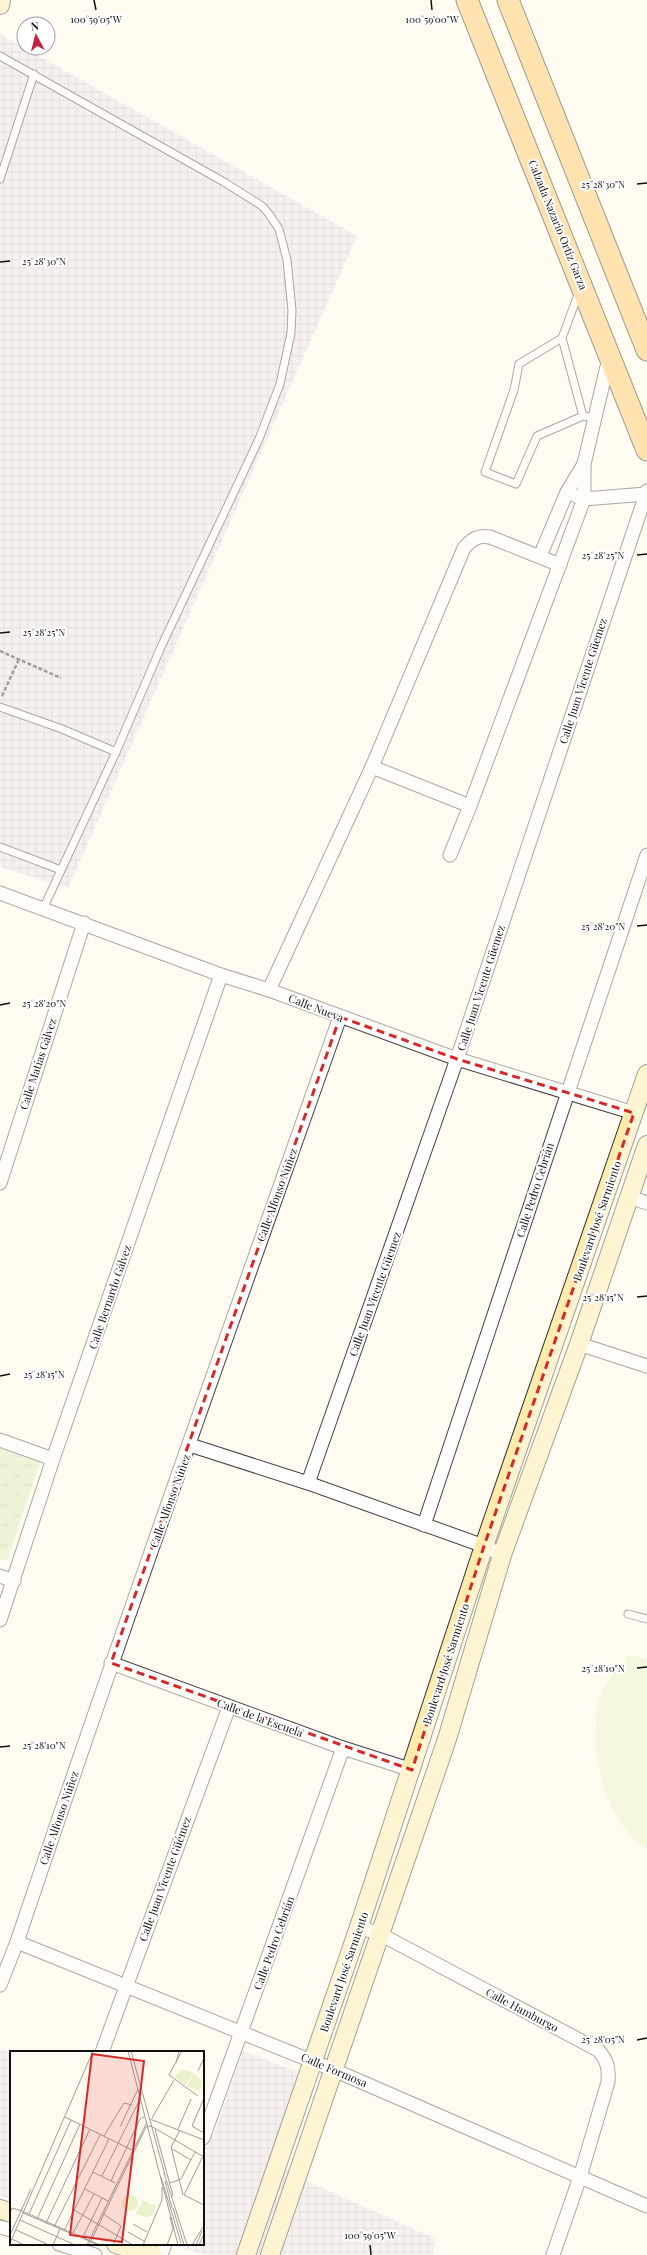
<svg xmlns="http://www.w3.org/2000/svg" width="647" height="2255" font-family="'Playfair Display',serif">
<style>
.industrial{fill:url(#industrial-grid)}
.grass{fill:url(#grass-tufts)}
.pitch{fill:#eaf2cb}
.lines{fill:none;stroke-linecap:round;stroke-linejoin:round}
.lane-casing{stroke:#424242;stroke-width:9}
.street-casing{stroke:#424242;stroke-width:15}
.secondary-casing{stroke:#313131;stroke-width:20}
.primary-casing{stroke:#202020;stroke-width:23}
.path{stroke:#313131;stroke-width:2.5;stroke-dasharray:4 2;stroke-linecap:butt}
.lane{stroke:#fff;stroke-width:7}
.street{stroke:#fff;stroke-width:13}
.secondary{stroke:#ffebac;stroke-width:18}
.primary{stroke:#fdc463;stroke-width:21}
.marked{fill:none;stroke:#d62828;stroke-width:3;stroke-dasharray:8 5;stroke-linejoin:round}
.ticks{fill:none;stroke:#0f0f0f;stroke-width:1.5}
.labels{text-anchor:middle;stroke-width:4;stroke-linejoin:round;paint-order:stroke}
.street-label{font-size:11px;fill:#0f0f0f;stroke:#fff}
.inset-road{fill:none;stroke:#9f9d97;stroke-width:1}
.view{fill:#d62828;fill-opacity:0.15;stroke:#d62828;stroke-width:2}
.inset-edge{fill:none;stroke:#0f0f0f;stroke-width:2}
.ticks-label{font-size:10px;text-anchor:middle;fill:#0f0f0f;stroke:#fff;stroke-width:4;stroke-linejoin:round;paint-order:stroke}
</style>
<defs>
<pattern id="industrial-grid" width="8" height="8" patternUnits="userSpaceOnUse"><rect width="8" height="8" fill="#ebe3ee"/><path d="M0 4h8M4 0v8" fill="none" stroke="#c8c2cb"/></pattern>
<pattern id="grass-tufts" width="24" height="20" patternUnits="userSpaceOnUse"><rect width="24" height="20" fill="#daecb9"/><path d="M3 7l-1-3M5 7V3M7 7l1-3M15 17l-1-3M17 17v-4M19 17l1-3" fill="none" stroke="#bac99e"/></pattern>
</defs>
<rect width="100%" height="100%" fill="#fffbf1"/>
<!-- industrial -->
<g class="industrial">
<path d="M0 34 357 236 68 888 0 867Z"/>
<path d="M0 2049 11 2053V2199L0 2196Z"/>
<path d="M243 2051 308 2076 277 2162 313 2184 436 2239 433 2255H206L168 2244H203V2134L213 2136Z"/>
</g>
<!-- grass -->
<path class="grass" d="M0 1442 42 1456 7 1561 0 1559Z"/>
<!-- pitch -->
<path class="pitch" d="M629 1655 647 1659V1849C608 1823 594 1769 596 1725 596 1718 596 1710 598 1703 604 1683 615 1670 629 1655Z"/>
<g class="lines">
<!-- lane casing -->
<g class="lane-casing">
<g id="lane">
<path d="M0 56 224 182 262 206 269 214 279 229 287 260 292 310 291 333 280 384 259 439 161 647 116 752 43 909"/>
<path d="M0 179 34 74"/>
<path d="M579 292 562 338 519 364 514 390 485 472 516 484 537 436 583 416 595 418"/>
<path d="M562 338 583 416"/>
<path d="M0 707 62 729 116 752"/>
<path d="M0 847 61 870"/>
<path d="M628 1614 647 1619"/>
</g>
</g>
<!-- street casing -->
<g class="street-casing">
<g id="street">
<path d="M576 496 584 499 646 494"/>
<path d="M540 556 567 492 584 464"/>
<path d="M372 767 470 806"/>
<path d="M450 855 470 806 584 499V464L609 358"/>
<path d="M0 893 221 975 269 990 457 1059 634 1113"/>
<path d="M269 990 372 767 464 548C472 539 478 535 490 537L560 565"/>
<path d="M0 1183 84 923"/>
<path d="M629 1197 647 1203"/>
<path d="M579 1344 647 1366"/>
<path d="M0 1440 53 1459"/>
<path d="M190 1445 308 1483 484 1546 502 1555"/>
<path d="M308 1483 457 1059 647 491"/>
<path d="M424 1525 647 855"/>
<path d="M0 1576 14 1581"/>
<path d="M0 1620 53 1459 221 975"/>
<path d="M111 1663 343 1748 412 1770"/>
<path d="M359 1927 380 1934 598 2050C607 2060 609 2067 608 2082L580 2177 553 2255"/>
<path d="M17 1942 334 2070 647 2206"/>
<path d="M0 1985 17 1942C121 1632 231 1325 340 1017"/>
<path d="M102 2052 229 1707"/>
<path d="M203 2138 343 1748"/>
<path d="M0 2227 11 2230"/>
<path d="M59 2244 95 2255"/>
<path d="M161 2255 165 2244"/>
</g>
</g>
<!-- secondary casing -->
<g class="secondary-casing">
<g id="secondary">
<path d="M0 5 1 0"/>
<path d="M0 2209 11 2213"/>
<path d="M116 2244 153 2255"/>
<path d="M246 2255 359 1927 484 1546 647 1074"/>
<path d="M270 2255 447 1739 502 1555 579 1344 647 1145"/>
</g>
</g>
<!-- primary casing -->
<g class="primary-casing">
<g id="primary">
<path d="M467 0 647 450"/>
<path d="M508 0 647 350"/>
</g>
</g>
<!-- path -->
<g class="path">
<path d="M0 651 61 678"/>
<path d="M2 696 19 659"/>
</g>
<!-- lane -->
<use href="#lane" class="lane"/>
<!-- street -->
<use href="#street" class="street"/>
<!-- secondary -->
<use href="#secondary" class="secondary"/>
<!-- primary -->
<use href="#primary" class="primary"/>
</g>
<!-- marked area -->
<path d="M0 0H647V2255H0ZM340 1017 457 1059 634 1113 484 1546 412 1770 111 1663Z" fill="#fffbf1" fill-opacity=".55" fill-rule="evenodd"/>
<path class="marked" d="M340 1017 457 1059 634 1113 484 1546 412 1770 111 1663Z"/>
<!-- ticks -->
<path class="ticks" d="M94 0 96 10M431 0 432 10M637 184 647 183M0 262 10 261M637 555 647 554M0 633 10 632M637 926 647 925M0 1005 10 1003M637 1297 647 1296M0 1376 10 1374M637 1668 647 1667M0 1747 10 1746M637 2040 647 2038M370 2245 371 2255"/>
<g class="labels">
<!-- street labels -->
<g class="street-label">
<text transform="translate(558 225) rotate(68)" y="4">Calzada Nazario Ortiz Garza</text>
<text transform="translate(583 681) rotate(-72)" y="4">Calle Juan Vicente Güemez</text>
<text transform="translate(481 988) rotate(-72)" y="4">Calle Juan Vicente Güemez</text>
<text transform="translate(316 1008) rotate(21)" y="4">Calle Nueva</text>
<text transform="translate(38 1064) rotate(-72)" y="4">Calle Matías Gálvez</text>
<text transform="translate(535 1190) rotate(-72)" y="4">Calle Pedro Cebrián</text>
<text transform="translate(277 1195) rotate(-70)" y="4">Calle Alfonso Núñez</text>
<text transform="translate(597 1221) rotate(-71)" y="4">Boulevard José Sarmiento</text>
<text transform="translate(375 1294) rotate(-70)" y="4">Calle Juan Vicente Güemez</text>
<text transform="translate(110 1297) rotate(-71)" y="4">Calle Bernardo Gálvez</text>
<text transform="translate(170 1501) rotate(-70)" y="4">Calle Alfonso Núñez</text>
<text transform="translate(446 1664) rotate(-72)" y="4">Boulevard José Sarmiento</text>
<text transform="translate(260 1718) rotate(20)" y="4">Calle de la Escuela</text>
<text transform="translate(59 1818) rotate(-71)" y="4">Calle Alfonso Núñez</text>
<text transform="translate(165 1879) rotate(-70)" y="4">Calle Juan Vicente Güémez</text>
<text transform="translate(274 1943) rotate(-70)" y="4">Calle Pedro Cebrián</text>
<text transform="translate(344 1972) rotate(-71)" y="4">Boulevard José Sarmiento</text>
<text transform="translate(522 2010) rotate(28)" y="4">Calle Hamburgo</text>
<text transform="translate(334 2070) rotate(23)" y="4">Calle Formosa</text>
</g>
</g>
<!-- overview -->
<g transform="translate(10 2051)">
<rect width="194" height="194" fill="#fffbf1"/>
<path d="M173 18 184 22 175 34 164 26ZM184 23 192 30 190 41 177 35ZM112 152a8 8 0 1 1 16 0a8 8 0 1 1-16 0ZM133 149 145 155 144 162 138 166 126 163Z" fill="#eaf2cb"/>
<path class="inset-road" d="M118 0 151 128M121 0 155 124M172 0 159 24 188 45M166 12 169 0M188 20 194 7M194 47 182 75 194 82M55 66 122 99M142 67 164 29M140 68 194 89M110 76 128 38M145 78 163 145M168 78 181 48M170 79 161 96 173 144M94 85 114 52 122 54M162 98 181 109M83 121 105 132M154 122 177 194M92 125 130 48M151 126 171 192M151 128 161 167M101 130 130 68 134 66M155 130 162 157M160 132 171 128 185 101M75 138 98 150M174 144 193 105M174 144 194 154M163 157 174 194M64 159 123 194M0 162 2 157 12 160 90 194M13 162 62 183M92 162 111 175 103 194M19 163 61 69M160 166 163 178M161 166 168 194M27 168 70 73M10 169 65 194M36 172 80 78M123 173 137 181M44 176 90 84M6 179 37 193M54 180 99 88M118 181 134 190M63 182 84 143M0 184 21 138M70 186 86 193M73 186 92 147M2 188 14 194M0 192 83 0M43 194 50 178M77 194 137 71M79 194 136 76 141 75 194 106M133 194 152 149V136M157 194 163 178M182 194 193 176M186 194 192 180M189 194 194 183"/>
<path class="view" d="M82 3 134 10 112 191 60 184Z"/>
<rect width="194" height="194" class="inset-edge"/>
</g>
<g class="ticks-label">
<text x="96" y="23">100°59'05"W</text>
<text x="432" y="23">100°59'00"W</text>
<text x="603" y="188">25°28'30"N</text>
<text x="44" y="265">25°28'30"N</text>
<text x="603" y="559">25°28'25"N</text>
<text x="44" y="636">25°28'25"N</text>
<text x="603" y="930">25°28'20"N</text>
<text x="44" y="1007">25°28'20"N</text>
<text x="603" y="1301">25°28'15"N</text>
<text x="44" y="1378">25°28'15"N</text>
<text x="603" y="1672">25°28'10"N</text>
<text x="44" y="1749">25°28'10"N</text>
<text x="603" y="2043">25°28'05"N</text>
<text x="370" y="2239">100°59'05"W</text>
</g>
<!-- north arrow -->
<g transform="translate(36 36) rotate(353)"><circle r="19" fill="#ffffff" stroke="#9f9f9f"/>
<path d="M0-3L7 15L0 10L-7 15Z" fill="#c6213e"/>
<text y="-6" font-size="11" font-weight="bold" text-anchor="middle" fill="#0f0f0f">N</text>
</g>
</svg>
